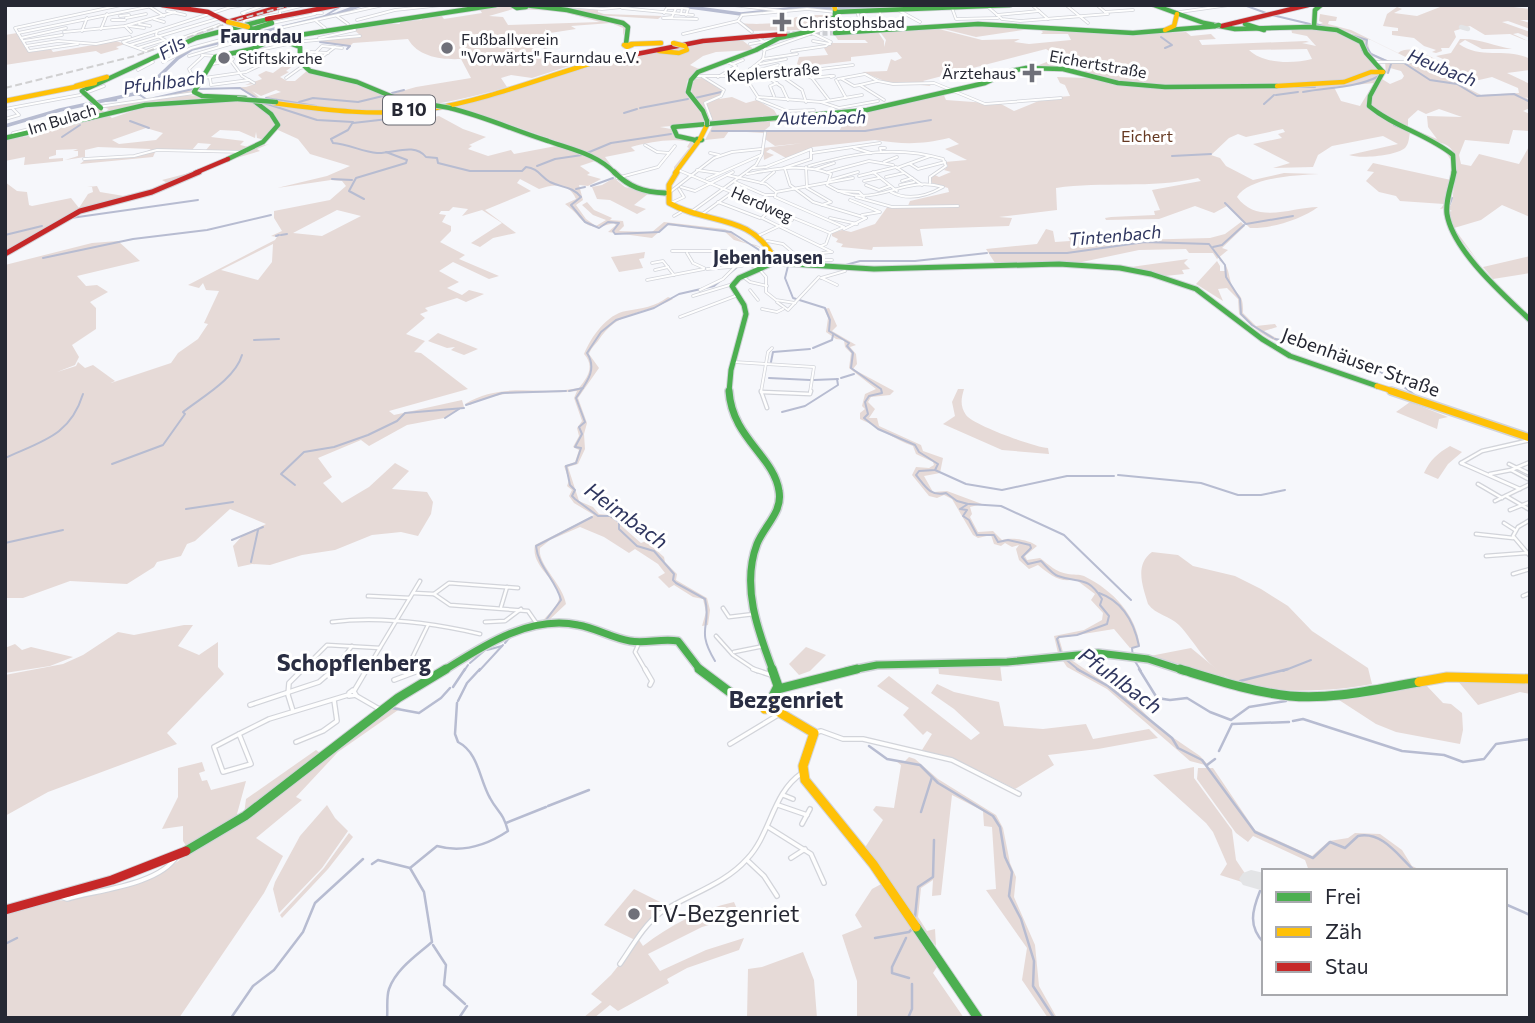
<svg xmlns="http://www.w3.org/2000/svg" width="1535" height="1023" font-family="Commissioner,sans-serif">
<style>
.green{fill:#e6dad7;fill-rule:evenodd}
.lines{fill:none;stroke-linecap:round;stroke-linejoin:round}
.stream-far1{stroke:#b7bcd1;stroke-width:2}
.stream{stroke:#b7bcd1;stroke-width:2.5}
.canal{stroke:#b7bcd1;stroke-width:2.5}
.river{stroke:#b7bcd1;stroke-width:3.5}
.taxiway{stroke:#e3e4e6;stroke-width:4.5}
.runway{fill:#e3e4e6;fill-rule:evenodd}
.highway-tunnel{stroke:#ccced3;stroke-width:5;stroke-dasharray:5 2.5;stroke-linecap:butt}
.street-far2-casing{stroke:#d2d4da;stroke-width:3.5}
.street-far1-casing{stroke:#d2d4da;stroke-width:5}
.street-casing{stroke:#d2d4da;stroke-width:6}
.fast-far3-casing{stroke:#d2d4da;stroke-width:6}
.fast-far2-casing{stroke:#d2d4da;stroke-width:7}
.fast-far1-casing{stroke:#d2d4da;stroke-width:10}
.fast-casing{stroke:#d2d4da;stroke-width:11}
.slow-far3-casing{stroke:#d2d4da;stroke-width:6}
.slow-far2-casing{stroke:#d2d4da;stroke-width:7}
.slow-far1-casing{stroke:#d2d4da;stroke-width:10}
.slow-casing{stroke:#d2d4da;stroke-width:11}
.jam-far2-casing{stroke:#d2d4da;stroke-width:6}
.jam-far1-casing{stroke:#d2d4da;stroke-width:7}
.jam-casing{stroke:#d2d4da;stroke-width:11}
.street-far2{stroke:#fefefe;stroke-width:2}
.street-far1{stroke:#fefefe;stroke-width:2.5}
.street{stroke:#fefefe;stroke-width:3.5}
.fast-far3{stroke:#4caf50;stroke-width:4.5}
.fast-far2{stroke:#4caf50;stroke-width:5}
.fast-far1{stroke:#4caf50;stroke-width:7}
.fast{stroke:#4caf50;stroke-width:9}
.slow-far3{stroke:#ffc107;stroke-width:4.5}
.slow-far2{stroke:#ffc107;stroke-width:5}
.slow-far1{stroke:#ffc107;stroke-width:7}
.slow{stroke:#ffc107;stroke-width:9}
.jam-far2{stroke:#c62828;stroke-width:4.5}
.jam-far1{stroke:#c62828;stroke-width:5}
.jam{stroke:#c62828;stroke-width:9}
.rail{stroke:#d0d0d1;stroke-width:2;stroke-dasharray:7 3.5;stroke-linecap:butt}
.fast-bridge-casing{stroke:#d2d4da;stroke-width:6;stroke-linecap:butt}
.slow-bridge-casing{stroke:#d2d4da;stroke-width:6;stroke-linecap:butt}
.fast-bridge{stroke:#4caf50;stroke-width:4.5}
.slow-bridge{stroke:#ffc107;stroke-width:4.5}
.poi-dot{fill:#6f7079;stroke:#fff;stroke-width:2.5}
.labels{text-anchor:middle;stroke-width:6;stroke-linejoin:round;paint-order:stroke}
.far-poi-label{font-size:16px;fill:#262833;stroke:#fff;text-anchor:start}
.far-street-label{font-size:16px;fill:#262833;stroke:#fff}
.far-park-label{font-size:16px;fill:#653821;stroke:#fff}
.far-water-label{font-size:18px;font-style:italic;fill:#2f365f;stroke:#fff}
.shield{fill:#fff;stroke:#676870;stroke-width:2}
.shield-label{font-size:18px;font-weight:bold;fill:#262833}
.far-quarter-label{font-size:19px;font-weight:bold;fill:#2a2e43;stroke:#fff}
.street-label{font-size:19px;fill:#262833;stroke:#fff}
.water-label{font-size:21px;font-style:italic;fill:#2f365f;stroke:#fff}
.quarter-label{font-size:23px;font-weight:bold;fill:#2a2e43;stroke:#fff}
.near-poi-label{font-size:23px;fill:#262833;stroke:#fff;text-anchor:start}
</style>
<rect width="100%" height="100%" fill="#f6f7fb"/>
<!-- green -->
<g class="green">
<path d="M499 5H510L513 8 515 7 513 5 598 10V12L604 14 662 16 658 19 594 15 626 27 623 36V28L611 23 571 26 576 29 550 33 545 29 547 34 540 35 542 40 553 39 561 45 544 49 539 43 534 44 537 52 559 56 583 53 588 60 532 78 511 75 501 78 507 87C444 106 383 115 317 108 296 105 277 98 265 97L281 92 276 90 261 96 252 91 259 97 255 98 239 88 199 89 246 87 255 84 245 85 262 79 258 75 266 71 273 73 284 65H294L286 71 289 72 280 77 287 81H295L308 70 340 77 388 95 416 87 471 78 461 59C442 60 418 57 408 39L353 43 350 46 319 42V39L360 35 353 29 362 27 363 24H400L399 21 422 20V17L440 14 444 19 482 13 479 8ZM513 9 560 11 600 22 508 25 503 17 489 16Z"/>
<path d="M1497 5 1530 9V20H1520L1530 23V29L1508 21 1502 22 1530 32V38L1518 33 1513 34 1530 42 1510 34 1485 35 1470 26 1454 31 1456 37 1449 48H1441L1442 51 1436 53 1432 52 1436 50 1424 46 1414 38 1392 35V31H1398V28L1383 26 1387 14 1397 7 1402 9 1394 13 1417 16 1440 7Z"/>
<path d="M1320 14 1337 17 1336 21H1329L1328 24 1351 30 1398 53C1411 44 1426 55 1439 61L1433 64 1435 66 1450 62 1436 56 1451 53 1460 39C1479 38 1494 46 1512 49H1482L1465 40 1459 44C1481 60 1508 47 1530 59V70L1507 73 1530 84V99L1525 97 1530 101V108L1523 111 1530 114V131L1513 130 1509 144 1465 140 1459 155 1461 164 1471 166 1479 154 1519 164 1530 145V217L1502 205 1481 220 1454 228 1480 264 1451 227 1448 212 1452 211 1448 209C1453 203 1452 201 1453 194 1455 175 1465 148 1438 142 1464 164 1455 179 1445 208L1440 209C1445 205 1448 195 1451 186 1461 154 1436 142 1410 132 1409 137 1409 144 1405 148 1395 156 1360 159 1349 155L1398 144 1383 136 1332 146 1318 155 1313 167 1273 168 1290 163 1253 144 1282 138 1278 134 1285 132 1283 129 1246 137 1238 134 1229 138 1211 155 1220 158 1226 166 1253 180 1284 173 1319 174C1297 175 1249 177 1237 197 1257 225 1292 207 1318 207 1302 219 1271 229 1250 228L1227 206 1214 213 1195 206 1159 219 1106 220 1105 218 1111 217 1155 215 1154 211 1160 210 1152 190 1201 181 1198 178C1151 189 1102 181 1056 188L1057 210 999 217 1012 218 1009 226 920 229 923 246 873 247 872 250 841 247 843 244 836 242 838 239 832 236V233L842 230 851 232 875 224 888 206 907 208 910 201 949 192 948 188 932 183 930 179 935 175 939 177 951 172 944 170 948 166 945 162 967 160 945 149 959 144 949 138C920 145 902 144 875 140L813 147 786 158 770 149 766 152 774 155 764 160 763 148 803 143 775 146 765 139V133L729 131 724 138 705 140 713 125 709 126V123L861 112 939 93H943L946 100 1001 104 1014 111 1046 98 1070 96 1065 85 1060 83 1057 77 1087 78 1088 75 1062 69 1034 67 1059 57 1046 49 923 81 931 86 887 82 862 72 887 71 891 59 895 61 902 58 897 52 851 57V61L800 67 797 64 799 57 828 55 824 48 831 43H868L865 40H838L834 34 878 32 884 41V47L886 40 880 32 931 27 982 40 1020 39 1014 42 1029 44 1071 40 1068 34H1041L1043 32 1037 28 976 37 936 27C1020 22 1103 38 1186 32L1191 36 1211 34 1216 39 1199 40 1202 45 1306 41 1309 42 1302 43 1316 46 1307 36 1292 33 1291 28 1335 31 1359 41 1366 55 1380 70 1375 72 1381 75 1368 96 1367 103 1375 114 1395 125 1373 109 1369 99 1382 79 1390 84 1402 79 1404 76 1401 71 1390 68 1386 74 1385 62C1363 53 1373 49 1361 39 1351 30 1330 27 1317 25L1323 23 1319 21ZM1367 39 1371 40 1428 68C1421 67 1419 64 1413 63 1391 58 1392 65 1370 52ZM1307 49 1312 59C1293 64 1263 64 1249 50ZM1428 68 1479 80 1492 77 1518 88 1519 93 1481 95ZM1374 83 1360 106 1341 101 1334 87ZM1439 109 1462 117 1427 116 1428 127 1437 139 1408 127V119L1418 110 1426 114ZM794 120 795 124 842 126 839 131 765 130 770 126V122Z"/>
<path d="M806 15H833L808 30 751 31 742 23C754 25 787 24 796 17L806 18Z"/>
<path d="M17 33 28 51 50 48 53 52 116 41 125 44 116 47 119 49 101 54 96 51 5 65V35Z"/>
<path d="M738 37 755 50 716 52 703 56 690 65 699 69 687 81 686 94 702 114 705 123 660 127 671 129 680 139 696 142 674 171V167L689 148 687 147 690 142C669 138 652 142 631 147L635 151 605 157 617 173 590 153 491 118 447 107 639 53 669 47 667 49 669 51 671 47 682 45 689 48 685 45Z"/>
<path d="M702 78 724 90 719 99 732 97 746 103 757 100 774 110 777 115 845 111 709 122 712 120 705 105 708 101 704 105 708 115C697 105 687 95 693 79Z"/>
<path d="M193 90 186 95 224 98 149 103 152 107 232 100 254 102 276 120 277 128 265 140 257 138 256 132 255 138 239 131 220 130 211 137 244 141 240 145 253 148 269 144 257 149 260 151 233 159 169 184 162 180 204 169 228 157 248 151 206 150 211 144 198 143 192 150H156L153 157 80 164 86 159 139 156 151 149 98 147 85 150V157L65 160 78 156V151H73L78 149 56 150V155L49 157V159L63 158V161L24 165 25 157 5 161V140L34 135 35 133 17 137 74 119 98 107 112 118 135 110 111 114 107 110 109 109 102 107 176 97 175 92ZM146 128 163 133 156 140 119 144 112 140Z"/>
<path d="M257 102C300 107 342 114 386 114 407 114 431 104 451 109L439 110 424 115 430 118 439 116 463 129 486 137 469 145 472 146 468 149 488 156 511 150 514 154 556 146 598 160 580 166 590 173 587 175 601 179 588 186 579 185 583 200 576 205 586 219 596 226 606 220 593 215 582 205 587 202 594 210 612 218 610 220 623 221 624 226 619 231 652 232 664 222 725 229C732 232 733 235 739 239 747 246 758 242 765 251L755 255 761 250 759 247 734 240 724 231 667 225 652 238 608 232 616 225 614 223C581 233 587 220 565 204L576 199C569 182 553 184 539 189L520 179 517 183 531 191 485 210 516 233 493 238 480 247 471 243 502 223 482 210 462 216 468 209 453 207 449 211H441L439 214 446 215 442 222 451 226V231L440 242 465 255 459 259 499 276 489 279 453 262 439 271 459 282 447 288 462 295 469 290 484 294 466 302 457 298 425 308 428 311 420 314 425 318 406 334 425 341 414 352 421 353 468 389 389 411 394 415 462 400 464 407 444 418 407 425 369 446 361 440 318 458 332 477 323 483 342 503 369 487 395 463 409 471 392 489 427 492 433 502 431 514 418 536 401 532 372 535 335 550 302 555 270 565 252 564 238 567 233 546 243 535 266 524 230 509 195 541 187 544 181 556 157 562 154 567 127 584 70 581 23 598H5V265L92 243 118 241 140 261 77 276 86 286 97 285 108 292 90 302 96 308V329L72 345 79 357 75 365 57 372 76 366 78 362 85 368 93 365 115 381 111 383 171 363 178 353 198 339 208 324 204 323 219 291 206 290 203 283 199 288 188 285 275 240 277 237 271 236 282 231 274 218V211L330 200 346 186 342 181 331 180 277 188 327 176 350 166 310 154 298 139 278 130V120ZM337 210 361 216 322 236 293 233ZM273 244 272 262 258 280 221 270Z"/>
<path d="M1373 163 1451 180 1444 204 1400 201 1396 196 1379 192 1366 181 1374 172 1367 171Z"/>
<path d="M614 178 625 187 649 193 634 205 646 209 637 214 610 200 597 199 592 187 602 185Z"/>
<path d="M5 182 17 191 27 192 29 205 32 206 71 198 79 208 88 194 93 192 92 187H87L97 186 100 192 130 197 80 210 78 208V211L5 254Z"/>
<path d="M1241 222 1245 226 1222 248 1228 250 1217 259 1213 253H1189L1186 249 1139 250 1082 262 995 263 986 249 1037 244 1046 229 1053 231 1055 242 1070 241 1067 234 1093 235 1098 241 1210 238 1225 234Z"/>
<path d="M645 252 644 258 639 259 643 268 619 272 611 257Z"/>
<path d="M1530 256V273L1493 279 1483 267Z"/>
<path d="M1188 259 1184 263 1190 269 1182 270 1184 274 1165 276 1131 267Z"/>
<path d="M1221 259C1229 268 1228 272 1231 283 1236 297 1244 291 1243 313L1256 326 1275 324 1277 327 1264 331 1287 344C1266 340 1254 328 1239 314L1238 299 1227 288 1218 289 1223 301 1196 284 1217 261 1220 266V271H1225V265L1219 260Z"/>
<path d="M668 297 673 299C642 316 619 309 598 341 594 346 591 348 589 354L599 368 578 398 587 423 584 434 585 449 578 464 568 467 579 501 593 507 599 514 609 515 641 543 646 541 664 557 665 562 677 574 676 580 707 598 710 610 708 625 702 626 706 612 703 599 693 597 674 585 669 588 658 577 665 573 658 564 635 549 629 553 604 537 580 527 550 540 540 548C537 564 563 584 566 604L548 621 542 622C547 615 557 607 559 599 563 583 530 568 535 545L594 515 574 503 569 496 572 490 567 486 569 480 564 466 575 462 579 450 573 447 579 436 577 428 582 421 574 398 577 391C539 395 504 387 470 405L465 404C503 381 538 396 579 388 588 377 595 366 584 354 591 337 607 314 626 311 642 308 655 307 668 297Z"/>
<path d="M829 308 837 326 832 331 856 345 850 347 856 354 857 364 853 369 894 391 890 395 871 397 868 402 875 409 869 418H877L879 426 921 445 923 451 943 458 940 473 924 476 933 492 947 491 982 504 970 507 972 514 970 517 978 532 993 531 1002 540C1011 537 1030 540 1037 546L1025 556 1027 560 1040 558C1049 565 1056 572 1068 574 1073 575 1079 574 1084 576 1114 591 1136 615 1140 646L1130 648 1114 629 1059 638 1063 652 1058 653 1054 636 1084 630 1102 620 1103 613 1091 600 1095 594 1075 579C1061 584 1049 574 1038 565L1029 569 1019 560 1016 549 1019 545 1012 547 1005 543 1001 546 994 544 991 535 978 538 973 535 952 499 944 495 937 498 929 496 912 475 916 467 929 468 934 465 933 462 916 454 913 446C893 439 879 427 860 419V413L865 409 862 406 865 394 876 389 849 368 851 353 845 347 844 340 836 339 826 332 828 318 824 309Z"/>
<path d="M438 333 478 349 464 355 451 350 455 347 447 348 428 341Z"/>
<path d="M958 389H964C961 399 960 406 966 415 973 425 1034 447 1048 448L1049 454 1002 450 943 424 955 416 952 402Z"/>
<path d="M1410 402 1448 417 1439 419 1437 429 1396 412Z"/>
<path d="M1450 446 1462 452 1448 464 1438 479 1424 473C1430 460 1438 453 1450 446Z"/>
<path d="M1152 552 1178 555 1193 566 1235 576 1261 589 1288 606 1312 631 1368 668 1372 684C1338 691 1263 696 1232 680 1205 666 1197 644 1179 625 1170 616 1156 615 1148 604 1143 587 1134 565 1152 552Z"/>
<path d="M184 625H193L178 646 199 655 218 642V667L224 674 167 733 177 744 48 792 5 816V675L63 664 83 655 118 632 134 635Z"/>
<path d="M15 644 22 650 31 647 73 657 50 666 5 673V648Z"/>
<path d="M806 647 826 655 810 671 799 675 789 664Z"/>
<path d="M1191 648 1231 681 1150 656Z"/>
<path d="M1067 657 1133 702 1162 730 1200 756 1209 766 1190 761 1107 689 1067 667 1061 658Z"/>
<path d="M938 665H1000L1002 681 939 674Z"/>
<path d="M889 676 971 740 980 733 954 709 931 693 937 684 954 692 999 702 1004 726 1043 729 1086 724 1093 739 1149 729 1158 738 1098 749 1048 755 1054 765 1015 789 977 770 922 750 932 734 927 731 923 735 903 715 909 708 877 686Z"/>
<path d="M1457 680 1530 681V694L1520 692 1478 705Z"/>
<path d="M1425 684 1443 703 1451 704 1462 713 1463 730 1460 744 1396 732 1376 724 1339 700Z"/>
<path d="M393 706 401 708 338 752 296 797 302 800 256 838 283 856 264 893 179 1018H5V912L54 900 68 901 149 879 165 871 190 852 183 841V826L162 829 178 797V768L202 762 205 771 199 773 202 781 207 780 211 790 246 781 237 814 243 822 346 738Z"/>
<path d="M316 750 320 753 244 814 246 799Z"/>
<path d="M909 757 915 759 938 779 996 815 1003 828 1010 863 1016 877 1014 897 1035 945 1039 986 1057 1018H1048L1022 980 1027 948 986 890 996 889 992 827 984 826 983 811 952 795 941 895 932 896 933 880 921 888 918 917 927 931 935 929 936 946 864 849 883 820 873 810 876 806 894 808 901 765 896 761 904 762Z"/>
<path d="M1194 767V778L1232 830 1236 860 1246 875 1245 883 1220 875 1227 864 1213 832 1206 823 1153 775Z"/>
<path d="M1198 768H1213L1255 830 1312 856 1329 841 1348 838 1355 833 1380 834 1402 850 1412 866 1423 871H1309L1305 860 1253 836 1248 842 1236 833 1197 779Z"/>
<path d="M327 805 335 818 348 831 322 868 279 913 273 889 275 882 300 836Z"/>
<path d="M349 833 353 837 328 869 282 918 280 915 324 868Z"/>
<path d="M885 882 939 964 933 973 964 1018H857V981L842 935 862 927 855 915 872 889Z"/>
<path d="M634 889 664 904 635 940 604 925Z"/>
<path d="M734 902 740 916 702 927 648 954 660 971 706 950 744 938 739 950 687 968 667 979 669 983 618 1011 610 1005 594 1018H583L602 1002 591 994 611 975 639 940 643 946C672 924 699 910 734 902Z"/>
<path d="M803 952 814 980 817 1018H747L748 969 762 967Z"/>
</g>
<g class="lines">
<!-- stream-far1 -->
<g class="stream-far1">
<path d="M1244 5 1266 13"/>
<path d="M1272 15 1310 24"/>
<path d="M323 17 343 5"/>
<path d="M1316 24 1367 40 1366 46 1371 54 1391 63H1404L1430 80 1457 84 1477 96 1514 94 1530 102"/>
<path d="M1161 37 1172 45 1165 48"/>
<path d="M320 42 350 46 347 49"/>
<path d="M1362 50 1368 58"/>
<path d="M1388 73 1391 64"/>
<path d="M1143 87 1159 88"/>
<path d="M1295 87H1315"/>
<path d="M199 89 240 88 256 98"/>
<path d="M1303 92C1328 87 1357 88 1379 76"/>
<path d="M392 93 404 90"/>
<path d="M131 95H140L146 99"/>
<path d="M1276 95 1298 92"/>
<path d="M154 98 193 89"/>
<path d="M266 98 316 106"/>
<path d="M695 98 721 92"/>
<path d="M299 102 313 98 358 102 383 96"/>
<path d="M264 103 317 120 353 122 348 130 331 139 333 143C348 144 363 152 377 153 393 154 414 142 426 157L437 158 438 163 470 171H522L526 167C538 168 541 177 550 182 562 188 572 186 581 197L571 205 585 222 599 228 608 222 619 223 613 231 615 234 659 232 668 224 731 232 767 255"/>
<path d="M1264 104 1274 95"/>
<path d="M640 108 688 99"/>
<path d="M624 113 637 109"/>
<path d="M130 121 149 128"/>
<path d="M353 123 397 118"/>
<path d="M1394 125 1414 133"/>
<path d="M712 131H865L931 120"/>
<path d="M62 137 80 125"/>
<path d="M587 153 611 143 671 134"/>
<path d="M1172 156 1211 154"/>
<path d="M537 166 555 159 582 155"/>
<path d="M332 179 352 180"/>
<path d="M591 186 613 178"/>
<path d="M576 189 585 187"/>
<path d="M364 199 349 191 356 178 406 163 407 160 386 152"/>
<path d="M1225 203 1246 224 1293 216"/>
<path d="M1450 204 1452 198"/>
<path d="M71 218 198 200"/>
<path d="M5 235 42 226"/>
<path d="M281 235 287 234"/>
<path d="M276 236 279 235"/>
<path d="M1213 247 1222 245 1244 225"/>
<path d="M990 253H1067L1145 242 1209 244 1225 265 1226 277 1240 299 1241 314 1252 325 1273 338"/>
<path d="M43 258 133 239 207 230 271 215"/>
<path d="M788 266 785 278 793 298 825 308 830 320 829 331 849 343 847 346 853 353 851 368 881 389 882 393 869 396 865 402 868 414 864 418 878 429 915 445 919 452 938 464 935 470 919 471 916 475C925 486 930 497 946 493L957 501 968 504 960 509 967 510 963 516 969 520 977 535H994L998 542 1008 540 1030 545 1031 548 1022 557 1028 564 1041 561C1046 566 1052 574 1058 576 1080 584 1087 575 1102 599L1100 605 1109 616 1107 624 1077 635 1059 637 1057 639 1061 653"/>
<path d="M842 266 860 261H915L987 253"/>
<path d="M1275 339 1342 350 1396 381 1416 396"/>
<path d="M254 340 279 339"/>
<path d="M813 348 832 340 833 335"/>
<path d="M771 362 773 352 810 349"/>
<path d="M769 378 810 380"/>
<path d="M841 378 854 374"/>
<path d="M814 380 838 379"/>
<path d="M569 391 583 388"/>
<path d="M466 405 502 393 566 391"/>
<path d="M782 412 805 406 838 385 837 379"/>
<path d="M445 418 459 409"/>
<path d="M5 458C42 441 70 436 83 394"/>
<path d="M112 464 163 445 185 414 183 412C202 397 235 379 242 355"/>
<path d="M935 470 966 484 1002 490 1067 476H1114"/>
<path d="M1118 475 1201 483 1238 495H1261L1285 490"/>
<path d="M295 485 281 474 304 452 334 447 368 435 397 421 405 413 464 408"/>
<path d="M969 504 1001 506 1064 535 1131 600"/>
<path d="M186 509 233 502"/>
<path d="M232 540 263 527"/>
<path d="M5 543 63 530"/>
<path d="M251 562 258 530"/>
<path d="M1099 593C1122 601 1134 622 1139 646L1132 648 1133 658 1141 671"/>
<path d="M546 620 561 600C556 580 538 567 536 546L592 517"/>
<path d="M505 643 510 637 528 630"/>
<path d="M487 650 502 646"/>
<path d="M1064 658 1080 671"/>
<path d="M715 661C695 628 712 627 705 599L676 583 673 580 674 574 654 551 637 546 619 529V522L610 516H598L575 499 572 496 575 490 570 485 566 466 576 463 581 448 575 447 582 434 579 427 585 422 576 398C586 383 598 370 587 353L601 332 616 320 654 308 679 294 714 286 747 259 762 251"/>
<path d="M470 663 484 651"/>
<path d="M464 671 468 665"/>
<path d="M479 671 503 645"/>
<path d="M1283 671 1311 660"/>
</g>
<!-- stream -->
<g class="stream">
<path d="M1077 669 1108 686 1172 738 1178 748 1202 760 1255 832 1313 858 1330 842 1345 848 1358 836C1383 831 1398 856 1415 871"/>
<path d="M1139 669 1157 698 1170 700 1187 698 1210 712 1231 720 1249 707 1286 701"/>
<path d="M1240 681 1288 669"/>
<path d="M453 687 465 669"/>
<path d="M458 701 467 683 480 669"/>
<path d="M392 708 419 713 441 698 450 688"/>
<path d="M1293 721 1303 719 1402 751 1444 755 1463 762 1484 759 1496 744 1530 739"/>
<path d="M869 746 887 759 920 765 938 783 993 816 1000 827 1005 857 1012 872 1009 896 1021 919 1034 961 1033 986 1054 1018"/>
<path d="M1219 751 1232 724 1289 722"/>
<path d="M1207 765 1215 759"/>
<path d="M548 806 589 790"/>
<path d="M921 812 932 777"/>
<path d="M506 823 546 807"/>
<path d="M372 864 378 860 410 868 437 846C462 853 487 845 508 831 503 812 498 813 490 798 479 779 479 753 458 742L455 734 457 703"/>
<path d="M1260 891C1252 911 1248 926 1264 943"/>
<path d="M1505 904 1530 915"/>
<path d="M915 917 918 887 933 877 934 840"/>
<path d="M875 938 909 932 913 928"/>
<path d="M906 938 892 967V973L909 978"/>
<path d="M5 944 17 938"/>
<path d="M433 945 446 965 444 985 465 1004"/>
<path d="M231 1018 253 986 274 970 303 932 315 903 363 859"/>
<path d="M387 1018C388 1009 386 998 389 989 396 969 417 955 432 942L424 892 410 868"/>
<path d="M459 1018 467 1006"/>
<path d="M908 1018 912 1009V984"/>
</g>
<!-- canal -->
<g class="canal">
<path d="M102 101 116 100"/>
<path d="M90 104 99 102"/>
</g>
<!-- river -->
<g class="river">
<path d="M675 5 741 14 796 8H887"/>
<path d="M5 126 60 110 134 94 149 86 178 58 192 49 337 14 361 5"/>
</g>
<!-- taxiway -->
<path class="taxiway" d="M1461 27 1468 29"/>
<!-- runway -->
<path class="runway" d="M1251 870 1264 873V891L1243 885 1239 879 1243 873Z"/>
<!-- highway-tunnel -->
<path class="highway-tunnel" d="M785 34 835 33"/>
<!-- street-far2 casing -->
<g class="street-far2-casing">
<g id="street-far2">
<path d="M192 5H197"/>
<path d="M553 5 602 9 643 5"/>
<path d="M733 5 782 11"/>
<path d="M1032 5 1048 19"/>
<path d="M1066 5 1088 23"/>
<path d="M1097 5 1105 12"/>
<path d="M1499 5H1525"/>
<path d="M150 7 164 16"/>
<path d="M232 7 244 5"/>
<path d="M988 7 1002 19 1020 21 1108 14"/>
<path d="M1163 7 1173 5"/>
<path d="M622 8 693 15"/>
<path d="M676 8 672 17 663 18 697 19"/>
<path d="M952 8 956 19 998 18"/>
<path d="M879 10 884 25"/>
<path d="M898 10 920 22"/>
<path d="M167 11 185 15"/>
<path d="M857 11 859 18"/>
<path d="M1105 12 1133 10"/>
<path d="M1180 12 1229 5"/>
<path d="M313 13H322"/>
<path d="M664 13 667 8H682"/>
<path d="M681 14 682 8 688 9 686 15"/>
<path d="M246 15 242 13 265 5"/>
<path d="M997 15 1039 11"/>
<path d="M120 16 129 15"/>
<path d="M337 16 348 24"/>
<path d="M126 18 146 14"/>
<path d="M154 19 164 22"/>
<path d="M112 20H125"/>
<path d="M315 20 325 28"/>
<path d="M357 20 395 10 442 5"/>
<path d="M738 21 752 32"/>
<path d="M243 23 245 20 280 14V11L305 5"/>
<path d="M272 23 315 14"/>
<path d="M139 24 150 26"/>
<path d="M125 26 131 32"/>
<path d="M129 26 144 28"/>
<path d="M284 27 383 5"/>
<path d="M817 28 904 20"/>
<path d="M101 29 107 14"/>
<path d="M82 31 87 18"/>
<path d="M157 31 156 35 170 43"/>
<path d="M64 32 125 26 175 12"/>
<path d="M18 33 157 5"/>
<path d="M683 34 738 21 742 15 807 9 836 12"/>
<path d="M21 38 66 28"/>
<path d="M319 38 355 30"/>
<path d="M24 41 62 35"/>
<path d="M763 41 758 38 765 36"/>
<path d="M813 41 830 44"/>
<path d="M123 42 237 5"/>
<path d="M295 42 360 36"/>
<path d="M124 43 146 51 219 25"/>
<path d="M78 44 29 51 15 28 121 5"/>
<path d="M750 44 773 40"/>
<path d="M130 45 217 19"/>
<path d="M26 46 58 41 96 44 130 37"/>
<path d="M219 46 246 41 243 39"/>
<path d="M138 48 164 40"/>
<path d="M764 50 821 30"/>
<path d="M792 51 826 46 831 42 812 33"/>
<path d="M311 52 328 53"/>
<path d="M316 52 322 46 342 48"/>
<path d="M248 53 267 62"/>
<path d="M202 55 216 56"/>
<path d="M237 55 288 44"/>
<path d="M189 56 264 34"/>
<path d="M254 56 271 59"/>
<path d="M233 59 231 61 242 76 254 83"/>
<path d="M763 59 797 54"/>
<path d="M163 62 191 48 257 30"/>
<path d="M1376 62H1413L1454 79 1473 82"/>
<path d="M212 64 231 61"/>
<path d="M733 64 743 60"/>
<path d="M760 64 786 59"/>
<path d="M750 69 764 73"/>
<path d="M138 70 153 62 150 60"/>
<path d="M756 71 778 65"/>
<path d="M796 71 812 78 829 100"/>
<path d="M779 74 802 90 806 102"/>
<path d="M696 76H764L853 65"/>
<path d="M766 76 782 87 788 100"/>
<path d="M830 76H834L831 77Z"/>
<path d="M201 77 192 75 189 69 203 56"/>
<path d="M703 77 724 90 721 96 705 103 711 119"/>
<path d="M718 77 736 66 727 62"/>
<path d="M745 77 748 71 763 59 765 48"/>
<path d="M745 77 758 97"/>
<path d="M204 78 246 72 267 62"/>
<path d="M210 78 211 85 249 80"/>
<path d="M286 78 300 68 310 66 335 47"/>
<path d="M812 78 830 76"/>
<path d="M838 79 865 74 878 81 893 84 934 83 985 104 1061 98"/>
<path d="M842 79 854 86 860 85 884 100"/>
<path d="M836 80 846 98"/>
<path d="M860 85 877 81"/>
<path d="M165 87 168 82 201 80"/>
<path d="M165 87 198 84"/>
<path d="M774 96 770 86 777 83"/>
<path d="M758 97 821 102 862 95"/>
<path d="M758 97 757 99 787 111 814 110"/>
<path d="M821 102 839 108 878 101"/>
<path d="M5 109 80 95 104 86"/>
<path d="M5 119 19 115 12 108"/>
<path d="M13 133 74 118 98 107 194 93"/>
<path d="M645 145 657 152 669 153"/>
<path d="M854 148 871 153"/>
<path d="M881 152 880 148H885"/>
<path d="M710 153 719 155"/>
<path d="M812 153 880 143"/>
<path d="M84 159 134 156 157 150 246 152"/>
<path d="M884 162 897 157"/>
<path d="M910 164 918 169 945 162"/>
<path d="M809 166C854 153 897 145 943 159L946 166 930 177V183"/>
<path d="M806 167 807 188 831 202 822 205"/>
<path d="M753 168 766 167 811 149V159"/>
<path d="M784 168 811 159"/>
<path d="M897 168 930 156"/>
<path d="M785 169 790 185 813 202 866 218"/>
<path d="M816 169 834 163"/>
<path d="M678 170 830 233 826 244 821 246"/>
<path d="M697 170 718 173"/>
<path d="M828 172 869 161 893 165"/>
<path d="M873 172 897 191"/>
<path d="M747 174C776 169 803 163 831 174L827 185C874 214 899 174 943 187 927 196 908 201 891 192"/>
<path d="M727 175 766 184 776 192 775 197 844 227 830 233"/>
<path d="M859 176 896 167 922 185"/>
<path d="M886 177 904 173"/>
<path d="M617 178 658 167 675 146"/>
<path d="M707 179 761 155"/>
<path d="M830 180 858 172"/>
<path d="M864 181 879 178"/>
<path d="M902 181 912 178"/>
<path d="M735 182 765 195H774"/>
<path d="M761 183 774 172"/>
<path d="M866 185 879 190 890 186"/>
<path d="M900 185 914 182"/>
<path d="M681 187 695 191 733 172"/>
<path d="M838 191 859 192 864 197"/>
<path d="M670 192 714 158 732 152 761 149"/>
<path d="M776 192 853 178"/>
<path d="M856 197 892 207 958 206"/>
<path d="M850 200 880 212 862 215"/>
<path d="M718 202 760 218"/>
<path d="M671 203 684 197 679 189"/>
<path d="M771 209 762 218 832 252"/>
<path d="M691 212 756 165 762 154 765 133"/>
<path d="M701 215 730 194"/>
<path d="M674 216 681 212"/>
<path d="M830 218 857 224"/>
<path d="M844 229 866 218"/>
<path d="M760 235 792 220"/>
<path d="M767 241 783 244 805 263"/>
<path d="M672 251H727L736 266"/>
<path d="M687 253 693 263 704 268"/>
<path d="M796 256 831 252"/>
<path d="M818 260H832"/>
<path d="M652 263 663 261 674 275"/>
<path d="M746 263 759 269 766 277V292L776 300 795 303"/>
<path d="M707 269 742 266 753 257 773 252"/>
<path d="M655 270 668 267"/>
<path d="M742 276 750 282 767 286"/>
<path d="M821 278 845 271"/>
<path d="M822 278 837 285"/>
<path d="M647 280 704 269"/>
<path d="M700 290 723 279 736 266"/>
<path d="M750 290 758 300"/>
<path d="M693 296 733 284"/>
<path d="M777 302 788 310 819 277"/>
<path d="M762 309 777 312 783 309"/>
<path d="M680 317 738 295"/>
<path d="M734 362 814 367 810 392"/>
<path d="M761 392H769"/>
<path d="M761 392 768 352 772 348"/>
</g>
</g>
<!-- street-far1 casing -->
<g class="street-far1-casing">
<g id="street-far1">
<path d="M761 391 767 408"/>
<path d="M761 392 810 394 811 391"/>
<path d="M1461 463 1482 451 1530 440"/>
<path d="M1461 463 1520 489"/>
<path d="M1509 464 1517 468"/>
<path d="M1518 468 1530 474"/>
<path d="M1511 470 1530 480"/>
<path d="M1490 474 1511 470 1530 462"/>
<path d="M1478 484 1502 498"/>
<path d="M1506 496 1530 510"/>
<path d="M1495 501 1530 484"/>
<path d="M1510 510 1530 502"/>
<path d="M1530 520 1518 527 1513 536 1530 556"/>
<path d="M1504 523 1515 530"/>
<path d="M1476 534 1513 538"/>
<path d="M1486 556 1527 553"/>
<path d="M1513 574 1530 569"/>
<path d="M413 593 434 594 450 605 528 611 537 624"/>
<path d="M434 594 449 583 518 588"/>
<path d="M368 596 410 598"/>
<path d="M1523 596 1530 593"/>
<path d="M501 607 507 587"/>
<path d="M723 608 729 617 754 614"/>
<path d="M332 622C381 616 432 623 480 634"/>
<path d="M485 622 505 621 521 609"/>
<path d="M716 636 733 655 757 671"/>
<path d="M639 643 635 652 646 671"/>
<path d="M734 652 764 646"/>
<path d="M372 659 414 663 418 671"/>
<path d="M411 660 428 625"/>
<path d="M301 671 327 645 380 648"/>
<path d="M333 671 352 646"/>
<path d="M366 671 420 581"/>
</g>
</g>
<!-- street casing -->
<g class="street-casing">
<g id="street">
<path d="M645 669 652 681 650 685"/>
<path d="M753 669 774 676"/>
<path d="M394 680 418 671 417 669"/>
<path d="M353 690 356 695 349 696V693Z"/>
<path d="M354 691 367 669"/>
<path d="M355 695 381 710"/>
<path d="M250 705 319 682 334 669"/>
<path d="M293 711 288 695 289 683 303 669"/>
<path d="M814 733 821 731 843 739H863L952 760 1019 794"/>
<path d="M239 734 251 764 223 772 214 747Z"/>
<path d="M239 734 269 719 348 695"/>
<path d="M296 742 323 731 337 721 334 700"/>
<path d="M730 744 778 715"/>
<path d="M783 795 793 799"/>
<path d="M778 805 807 815"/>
<path d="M802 824 810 809"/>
<path d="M768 827 811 854 824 883"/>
<path d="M791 858 805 849"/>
<path d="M747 860 764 876 777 896"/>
<path d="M61 897 67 899C98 890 159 885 177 856"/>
<path d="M620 964C632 947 643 926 660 913 689 894 724 885 747 859 771 834 772 793 802 773"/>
</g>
</g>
<!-- fast-far3 casing -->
<g class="fast-far3-casing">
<g id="fast-far3">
<path d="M512 5 517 8 526 7"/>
<path d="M524 5 567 10 623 23 628 27 626 44"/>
<path d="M1154 5 1176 13"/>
<path d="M836 12 1010 5"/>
<path d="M1176 13 1204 23 1235 29 1310 27 1337 30 1361 42 1366 53 1383 72"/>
<path d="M1245 24 1264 30"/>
<path d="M248 27 275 38"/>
<path d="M1314 27 1315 10 1321 5"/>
<path d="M253 29 272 23 269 19"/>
<path d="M835 33 978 24 1133 33 1218 26"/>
<path d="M280 38 496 5"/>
<path d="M278 39 300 47V62L310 71 357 82 393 97 433 105"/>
<path d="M1383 72 1370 96 1369 106C1394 127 1427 134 1453 155L1454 173"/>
<path d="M82 91 196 38 269 19"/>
<path d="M245 98 202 96 194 92 215 57 252 49 275 39"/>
<path d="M450 108C486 117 513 130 548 141 573 150 596 154 615 173"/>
<path d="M707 121 703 111 688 92 691 80 698 72 756 50 779 38 811 31 835 17V9"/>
<path d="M5 138 145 105 237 99"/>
<path d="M697 139H701L702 140 695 141Z"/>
<path d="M695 140 677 136 673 127 867 110 985 83 1011 71 1026 68 1063 69 1118 83 1165 87 1277 86"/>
<path d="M228 159 263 142 278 125 271 114 254 101"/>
</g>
</g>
<!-- fast-far2 casing -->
<g class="fast-far2-casing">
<g id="fast-far2">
<path d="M614 172C629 187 643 192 665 193"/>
<path d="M1454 172C1452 185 1445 200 1447 214 1453 251 1504 295 1530 320"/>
<path d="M775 263 874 269 1059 264 1120 268 1151 274 1196 289 1262 339 1290 356 1377 386"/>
<path d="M729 392 731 370 746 314 744 305 732 286 739 278 773 263"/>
</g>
</g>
<!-- fast-far1 casing -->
<g class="fast-far1-casing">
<g id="fast-far1">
<path d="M729 391C732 438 774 456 779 491 783 512 764 526 757 544 741 586 758 631 773 671"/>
<path d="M443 671C483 646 529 615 578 625 596 628 612 638 630 641 645 644 662 638 678 641L701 671"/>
<path d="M847 671 877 665 1007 662 1098 653 1148 659 1185 671"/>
</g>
</g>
<!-- fast casing -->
<g class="fast-casing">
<g id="fast">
<path d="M699 669 735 696 764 706"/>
<path d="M1180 669C1216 680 1252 692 1290 696 1333 700 1377 689 1419 682"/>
<path d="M778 689 857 669"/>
<path d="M770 702 778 686 772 669"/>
<path d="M186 851 245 816 398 698 446 669"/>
<path d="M916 927 978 1018"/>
</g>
</g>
<!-- slow-far3 casing -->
<g class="slow-far3-casing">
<g id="slow-far3">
<path d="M1165 30 1174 26 1177 14"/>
<path d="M631 44 661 43"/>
<path d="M624 45H632L627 47Z"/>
<path d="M659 51 679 53 687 50 685 46"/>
<path d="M76 86 107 77"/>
<path d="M1277 86 1344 82 1371 72H1383"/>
<path d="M5 101 95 83"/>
<path d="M274 103C326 110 378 117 430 109 487 100 541 78 596 62"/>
<path d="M700 139 707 125"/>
<path d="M675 173 698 142"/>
</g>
</g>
<!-- slow-far2 casing -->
<g class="slow-far2-casing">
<g id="slow-far2">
<path d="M677 172 669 185V203C708 225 750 213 774 258L771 261"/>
<path d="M1377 386 1396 392"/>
</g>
</g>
<!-- slow-far1 casing -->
<g class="slow-far1-casing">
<path id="slow-far1" d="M1391 391 1530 438"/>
</g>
<!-- slow casing -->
<g class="slow-casing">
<g id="slow">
<path d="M1419 682 1447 677 1530 679"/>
<path d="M772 703V708L765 709 764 704Z"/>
<path d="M772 708 814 733 803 766 805 780 873 864 916 927"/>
</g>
</g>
<!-- jam-far2 casing -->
<g class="jam-far2-casing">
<g id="jam-far2">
<path d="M162 5 208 12 228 22 286 5"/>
<path d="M267 19 339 5"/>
<path d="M1222 26 1308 5"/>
<path d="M596 62 703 41 785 34"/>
<path d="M195 173 228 159"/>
</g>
</g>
<!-- jam-far1 casing -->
<g class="jam-far1-casing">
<path id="jam-far1" d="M5 254 80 211 152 192 199 172"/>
</g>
<!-- jam casing -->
<g class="jam-casing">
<path id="jam" d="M5 910 112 880 186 851"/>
</g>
<!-- street-far2 -->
<use href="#street-far2" class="street-far2"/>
<!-- street-far1 -->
<use href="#street-far1" class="street-far1"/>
<!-- street -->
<use href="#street" class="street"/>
<!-- fast-far3 -->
<use href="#fast-far3" class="fast-far3"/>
<!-- fast-far2 -->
<use href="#fast-far2" class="fast-far2"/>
<!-- fast-far1 -->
<use href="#fast-far1" class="fast-far1"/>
<!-- fast -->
<use href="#fast" class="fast"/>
<!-- slow-far3 -->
<use href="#slow-far3" class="slow-far3"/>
<!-- slow-far2 -->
<use href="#slow-far2" class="slow-far2"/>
<!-- slow-far1 -->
<use href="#slow-far1" class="slow-far1"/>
<!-- slow -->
<use href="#slow" class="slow"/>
<!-- jam-far2 -->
<use href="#jam-far2" class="jam-far2"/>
<!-- jam-far1 -->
<use href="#jam-far1" class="jam-far1"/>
<!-- jam -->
<use href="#jam" class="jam"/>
<!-- rail -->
<g class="rail">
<path d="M790 5H858"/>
<path d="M5 88 135 56 240 19 291 5"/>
</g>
<!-- fast-bridge casing -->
<g class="fast-bridge-casing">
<g id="fast-bridge">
<path d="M1215 26 1219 25"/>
<path d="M83 92 101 108"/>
<path d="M237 99 276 102"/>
<path d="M433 105 450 108"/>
<path d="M707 121V125"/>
</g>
</g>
<!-- slow-bridge casing -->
<g class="slow-bridge-casing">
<g id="slow-bridge">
<path d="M834 5 835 9"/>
<path d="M228 22 248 27"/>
<path d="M673 43 685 46"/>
</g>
</g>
<!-- fast-bridge -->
<use href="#fast-bridge" class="fast-bridge"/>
<!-- slow-bridge -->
<use href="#slow-bridge" class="slow-bridge"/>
</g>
<!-- markers -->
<g class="poi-dot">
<path d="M778.5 11.5h7v7h7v7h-7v7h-7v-7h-7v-7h7z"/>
<circle cx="447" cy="48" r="7"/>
<circle cx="224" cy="58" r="7"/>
<path d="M1028.5 62.5h7v7h7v7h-7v7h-7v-7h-7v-7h7z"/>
<circle cx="634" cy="914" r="7"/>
</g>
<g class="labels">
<!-- far-poi labels -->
<g class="far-poi-label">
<text x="798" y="28">Christophsbad</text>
<text x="461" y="45">Fußballverein<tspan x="461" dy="18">"Vorwärts" Faurndau e.V.</tspan></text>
<text x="238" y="64">Stiftskirche</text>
<text x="1016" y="79" text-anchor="end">Ärztehaus</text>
</g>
<!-- far-street labels -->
<g class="far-street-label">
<text transform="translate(1098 64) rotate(10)" y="6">Eichertstraße</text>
<text transform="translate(773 72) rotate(-5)" y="6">Keplerstraße</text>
<text transform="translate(62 119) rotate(-17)" y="6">Im Bulach</text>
<text transform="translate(762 204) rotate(24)" y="6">Herdweg</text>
</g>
<!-- far-park labels -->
<g class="far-park-label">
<text x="1147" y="142">Eichert</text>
</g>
<!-- far-water labels -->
<g class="far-water-label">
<text transform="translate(172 48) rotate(-32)" y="6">Fils</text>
<text transform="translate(1442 68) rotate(22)" y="6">Heubach</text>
<text transform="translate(164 83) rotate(-8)" y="6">Pfuhlbach</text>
<text transform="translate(822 118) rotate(-1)" y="6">Autenbach</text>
<text transform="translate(1115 236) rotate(-5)" y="6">Tintenbach</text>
</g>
<!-- shield labels -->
<rect class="shield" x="383" y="95.5" width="52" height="29" rx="5"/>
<g class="shield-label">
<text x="409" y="116">B 10</text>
</g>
<!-- far-quarter labels -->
<g class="far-quarter-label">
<text x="261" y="43">Faurndau</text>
<text x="768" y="264">Jebenhausen</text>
</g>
<!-- street labels -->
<g class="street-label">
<text transform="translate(1361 362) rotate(20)" y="7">Jebenhäuser Straße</text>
</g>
<!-- water labels -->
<g class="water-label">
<text transform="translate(626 516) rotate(36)" y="7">Heimbach</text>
<text transform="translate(1120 681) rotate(36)" y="7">Pfuhlbach</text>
</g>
<!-- quarter labels -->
<g class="quarter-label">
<text x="354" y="671">Schopflenberg</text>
<text x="786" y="708">Bezgenriet</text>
</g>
<!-- near-poi labels -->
<g class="near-poi-label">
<text x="648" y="922">TV-Bezgenriet</text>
</g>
</g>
<!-- border -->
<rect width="1535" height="1023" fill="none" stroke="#262833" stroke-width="14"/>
<!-- legend -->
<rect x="1262" y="869" width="245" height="126" fill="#ffffff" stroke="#a8a9ad" stroke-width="2"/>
<rect x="1276" y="892" width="35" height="10" fill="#4caf50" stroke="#a8a9ad" stroke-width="2"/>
<text x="1325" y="904" font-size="21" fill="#262833">Frei</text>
<rect x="1276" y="927" width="35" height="10" fill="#ffc107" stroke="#a8a9ad" stroke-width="2"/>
<text x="1325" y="939" font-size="21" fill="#262833">Zäh</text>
<rect x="1276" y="962" width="35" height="10" fill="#c62828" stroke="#a8a9ad" stroke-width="2"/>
<text x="1325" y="974" font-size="21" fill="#262833">Stau</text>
</svg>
